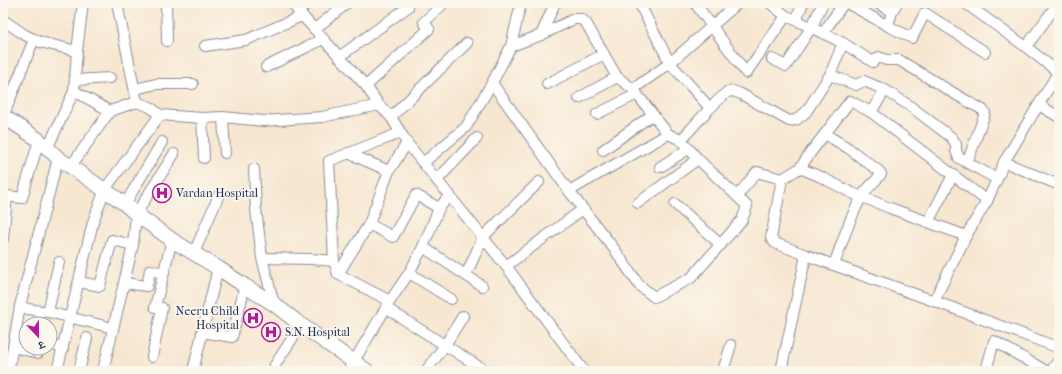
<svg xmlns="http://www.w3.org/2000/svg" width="1062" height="374" font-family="'IM FELL French Canon','Noto Serif Devanagari',serif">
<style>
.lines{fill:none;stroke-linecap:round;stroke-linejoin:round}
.street-casing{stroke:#898b98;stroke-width:12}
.secondary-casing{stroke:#898b98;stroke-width:16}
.street{stroke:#fff;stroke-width:10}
.secondary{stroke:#fff;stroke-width:14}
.labels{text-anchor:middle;stroke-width:3.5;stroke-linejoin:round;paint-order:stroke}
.poi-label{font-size:12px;fill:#1b2f5e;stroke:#fbf7ec;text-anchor:start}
</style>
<rect width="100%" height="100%" fill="#fbf7ec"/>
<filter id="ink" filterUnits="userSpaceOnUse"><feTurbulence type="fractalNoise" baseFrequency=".025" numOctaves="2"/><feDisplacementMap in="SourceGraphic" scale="8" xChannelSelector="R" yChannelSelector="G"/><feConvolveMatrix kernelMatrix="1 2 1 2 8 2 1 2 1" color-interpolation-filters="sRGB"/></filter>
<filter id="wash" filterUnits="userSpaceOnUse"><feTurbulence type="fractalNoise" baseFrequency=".012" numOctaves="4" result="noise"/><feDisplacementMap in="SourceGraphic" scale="16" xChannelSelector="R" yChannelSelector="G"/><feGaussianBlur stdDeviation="0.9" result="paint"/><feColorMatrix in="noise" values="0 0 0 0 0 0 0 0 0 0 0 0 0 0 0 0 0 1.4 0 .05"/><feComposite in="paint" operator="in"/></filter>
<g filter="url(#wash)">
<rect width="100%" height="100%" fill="#f7e7d1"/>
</g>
<g filter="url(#ink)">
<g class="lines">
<!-- street casing -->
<g class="street-casing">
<g id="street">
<path d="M117 3 137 102"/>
<path d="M166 3 167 41"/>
<path d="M292 3 298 11 366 86 379 105 391 117 407 143 506 266 584 371"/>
<path d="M639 3 670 63 710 108 681 140"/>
<path d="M695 3 746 73 786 16"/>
<path d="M770 3 786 16 796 20 843 43 873 62 879 57 886 60H899L960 97 983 110 985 113 983 119 967 163"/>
<path d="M847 3 881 22 888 26 892 12 897 3"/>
<path d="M877 3 892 12"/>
<path d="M965 3 1026 47 1058 72"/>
<path d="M298 11 308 3"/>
<path d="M3 20 25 35 40 42 77 51"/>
<path d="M796 20 803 3"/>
<path d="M888 26 912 38 925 13 985 52"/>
<path d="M315 29 347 3"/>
<path d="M823 33 844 3"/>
<path d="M541 35 555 3"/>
<path d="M205 46 246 40 302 16"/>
<path d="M511 46 541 35 574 19H581L586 23 617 77 633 89 668 134 681 140 698 159 747 206 742 220 691 278 654 297 639 285 615 250 569 191 668 134"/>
<path d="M1026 47 1058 3"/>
<path d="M339 57 408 7"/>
<path d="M772 59 786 66 811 28 823 3"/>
<path d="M266 67 323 39"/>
<path d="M830 75 856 85 864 81 885 90 910 106 951 137 956 144V151L959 158 997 179 987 201 966 236 934 301"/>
<path d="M75 80 110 78"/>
<path d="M492 83 569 191"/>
<path d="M547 84 604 54"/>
<path d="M366 86 429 29 424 22 441 6 438 3"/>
<path d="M135 89 156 84H193"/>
<path d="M633 89 670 63 738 3"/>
<path d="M74 91 110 111 137 102 150 107 160 115 202 118 223 117 263 121 322 117 379 105"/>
<path d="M579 98 617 77"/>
<path d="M1039 105 1059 117"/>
<path d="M710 108 727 92 733 91 741 94 789 121 796 120 806 112 830 75 843 43"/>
<path d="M871 112 987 201"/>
<path d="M597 114 637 94"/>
<path d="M3 117 34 39"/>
<path d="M223 117 225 153"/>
<path d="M391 117 467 43"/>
<path d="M202 118 204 158"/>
<path d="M825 134 848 148 879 171 881 174C875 183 865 189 861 198 849 219 842 243 834 265"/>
<path d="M48 147 74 91 77 51 83 3"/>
<path d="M603 150 652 115"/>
<path d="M348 153 389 171"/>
<path d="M1004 162 1059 185"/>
<path d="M423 163 466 127 492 83 511 46 521 3"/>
<path d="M71 166 110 111"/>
<path d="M660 167 688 149"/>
<path d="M800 168 821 177 852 193 890 208 966 236"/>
<path d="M254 169 256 209 262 258 274 304"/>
<path d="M782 179 771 238 775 243 806 255 934 301 1059 348"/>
<path d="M997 179 1004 162 1059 71"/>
<path d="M437 180 477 138"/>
<path d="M737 196 757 172 782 179 800 168 811 152 850 101 871 112 885 90"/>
<path d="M638 203 698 159"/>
<path d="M125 204 162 142"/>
<path d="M675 204 721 245"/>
<path d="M928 222 953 175"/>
<path d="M369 224 393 237 416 195 439 208"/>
<path d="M3 239 7 196 22 198 39 140"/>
<path d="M423 247 482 286"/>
<path d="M194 253 219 195"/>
<path d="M262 258 311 259 334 261"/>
<path d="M506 266 583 209"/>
<path d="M409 273 451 299"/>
<path d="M338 274 334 261 329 161 400 133"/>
<path d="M466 275 483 237 539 182"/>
<path d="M79 282 100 286 112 240 133 245"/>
<path d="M124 283 147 286 150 270 164 273"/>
<path d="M390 301 338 274 369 224 389 171 407 143"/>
<path d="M20 306 28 309 48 312 113 328"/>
<path d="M386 308 486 371"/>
<path d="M48 312 59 262"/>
<path d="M202 332 232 337 245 286"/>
<path d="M50 344 63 348"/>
<path d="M13 347 38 353 39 348"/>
<path d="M152 357 162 308 155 307 172 240"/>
<path d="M275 365 301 325"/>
<path d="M8 371 13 347 20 306 58 158"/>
<path d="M57 371 93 222 105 189 160 115"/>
<path d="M79 371 87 338"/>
<path d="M103 371 133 245 136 214 174 154"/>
<path d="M193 371 218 268"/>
<path d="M348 371 390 301 409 273 423 247 439 208 450 195"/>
<path d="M426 371 445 345 463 316"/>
<path d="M723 371 731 345"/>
<path d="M781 371 806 255"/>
<path d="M986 371 994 341 1046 371"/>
<path d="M1051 371 1059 360"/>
</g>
</g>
<!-- secondary casing -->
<g class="secondary-casing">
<path id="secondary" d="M3 116 39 140 58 158 125 204 136 214 172 240 218 268 245 286 274 304 301 325 367 371"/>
</g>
<!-- street -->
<use href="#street" class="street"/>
<!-- secondary -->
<use href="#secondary" class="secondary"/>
</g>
</g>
<!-- icons -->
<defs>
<g id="hospital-ring" transform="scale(1)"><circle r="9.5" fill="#fbf7ec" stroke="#b5179e" stroke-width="1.5"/><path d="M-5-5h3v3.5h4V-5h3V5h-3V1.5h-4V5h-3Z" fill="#b5179e"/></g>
</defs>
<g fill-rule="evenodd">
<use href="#hospital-ring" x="162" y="193"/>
<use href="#hospital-ring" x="253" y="318"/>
<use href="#hospital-ring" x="271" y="332"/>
</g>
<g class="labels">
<!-- poi labels -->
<g class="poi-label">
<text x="176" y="197">Vardan Hospital</text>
<text x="239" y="315" text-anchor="end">Neeru Child<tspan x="239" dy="14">Hospital</tspan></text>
<text x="285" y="336">S.N. Hospital</text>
</g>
</g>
<!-- margin -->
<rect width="1062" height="374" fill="none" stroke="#fbf7ec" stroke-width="16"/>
<!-- north arrow -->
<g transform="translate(38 336) rotate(158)"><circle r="19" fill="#fbf7ec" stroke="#a1a7b3"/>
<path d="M0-3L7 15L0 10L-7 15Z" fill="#b5179e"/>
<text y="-6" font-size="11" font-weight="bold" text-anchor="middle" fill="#1b2f5e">उ</text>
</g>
</svg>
